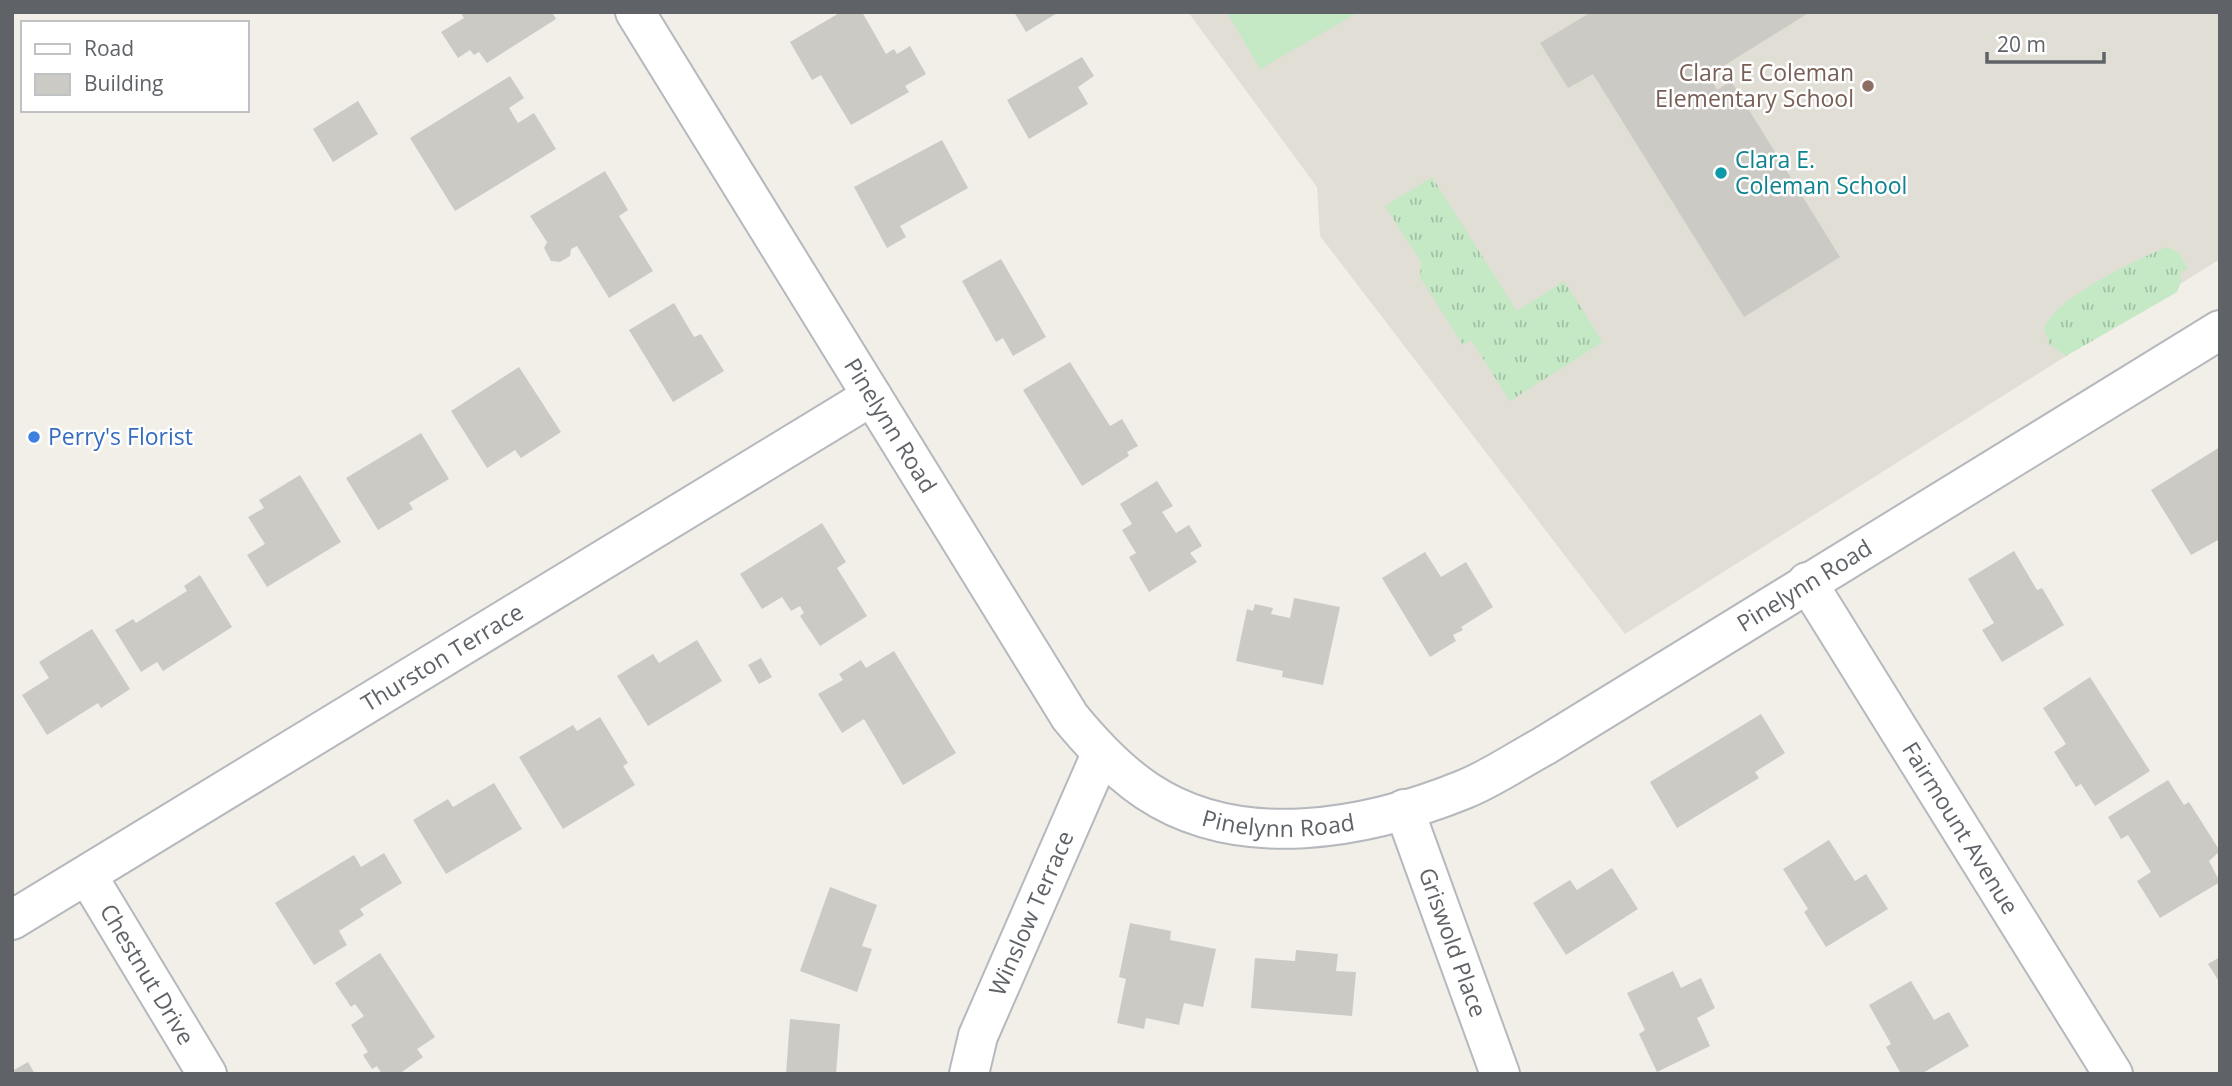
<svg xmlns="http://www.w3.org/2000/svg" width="2232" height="1086" font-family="'Open Sans',sans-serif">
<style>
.education{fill:#e1ded6}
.grass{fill:url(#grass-tufts)}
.pitch{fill:#c5e8c5}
.building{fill:#cccac5}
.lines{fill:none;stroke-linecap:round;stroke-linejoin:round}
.street-casing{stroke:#b5b8bc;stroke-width:42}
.street{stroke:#fff;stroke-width:38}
.education-dot{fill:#8d6e63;stroke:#fff;stroke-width:2.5}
.culture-dot{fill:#0f9aa8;stroke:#fff;stroke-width:2.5}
.shop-dot{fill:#3f7fe0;stroke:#fff;stroke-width:2.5}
.labels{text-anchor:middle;stroke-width:5;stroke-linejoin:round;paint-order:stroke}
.education-label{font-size:23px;fill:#785e54;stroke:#fff;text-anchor:end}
.culture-label{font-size:23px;fill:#0d838f;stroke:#fff;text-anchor:start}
.street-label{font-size:23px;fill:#5f6368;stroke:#fff}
.shop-label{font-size:23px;fill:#366cbe;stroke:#fff;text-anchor:start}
</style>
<defs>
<pattern id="grass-tufts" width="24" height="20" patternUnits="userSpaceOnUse" patternTransform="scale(1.75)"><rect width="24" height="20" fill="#c5e8c5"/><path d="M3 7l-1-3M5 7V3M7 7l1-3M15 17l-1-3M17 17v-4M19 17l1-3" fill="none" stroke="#a3c0a4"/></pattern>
</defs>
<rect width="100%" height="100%" fill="#f1efe8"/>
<!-- education -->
<path class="education" d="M1188 12H2220V259L1625 634 1320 236 1317 187Z"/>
<!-- grass -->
<g class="grass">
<path d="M1432 177 1517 311 1564 281 1603 342 1510 401 1471 340 1463 345 1420 277 1421 262 1385 206Z"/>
<path d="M2167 247 2178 252 2188 269 2180 272 2181 282 2177 292 2066 356 2050 345 2044 330C2050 300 2138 259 2167 247Z"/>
</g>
<!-- pitch -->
<path class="pitch" d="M1227 12H1359L1260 69Z"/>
<!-- building -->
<g class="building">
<path d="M460 12H552L556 19 487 63 479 52 474 55 470 50 458 58 441 32 464 18Z"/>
<path d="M841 12H862L886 54 894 49 897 54 910 46 926 74 905 86 909 92 851 125 821 75 812 80 790 42Z"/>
<path d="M1014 12H1059L1026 32Z"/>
<path d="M1591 12H1810L1709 75 1717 90 1731 81 1840 257 1744 317 1593 74 1568 88 1540 43Z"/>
<path d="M1082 57 1094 76 1078 87 1088 104 1029 139 1007 100Z"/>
<path d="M510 76 524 98 509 108 518 123 534 113 556 149 455 211 410 138Z"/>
<path d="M358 101 378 134 333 162 313 129Z"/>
<path d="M942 140 968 188 900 226 906 237 887 248 854 187Z"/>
<path d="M605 171 628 210 619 216 653 271 609 298 577 246 571 249 570 256 560 262 551 261 544 248 547 242 530 216Z"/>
<path d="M1001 259 1046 337 1013 356 1003 338 996 342 962 281Z"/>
<path d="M674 303 694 337 701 334 724 371 673 402 629 330Z"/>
<path d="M1070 362 1110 426 1122 419 1138 446 1127 452 1129 456 1082 486 1023 390Z"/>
<path d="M519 367 561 432 521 458 515 450 487 468 451 411Z"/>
<path d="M421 433 449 479 409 503 413 509 378 530 346 478Z"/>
<path d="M2220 447V539L2191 555 2151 490Z"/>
<path d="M300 475 341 542 267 587 247 555 265 544 248 517 264 508 259 500Z"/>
<path d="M1157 481 1173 506 1162 512 1176 533 1189 525 1202 546 1190 553 1197 562 1149 592 1129 557 1136 553 1122 530 1132 524 1120 504Z"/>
<path d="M822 523 846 562 837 568 867 616 820 646 800 616 804 613 800 606 791 611 782 597 762 609 740 574Z"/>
<path d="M2014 551 2037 590 2042 588 2064 625 2002 662 1982 630 1994 623 1968 579Z"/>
<path d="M1425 552 1441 577 1466 562 1493 607 1461 627 1463 630 1453 635 1456 641 1430 657 1382 578Z"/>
<path d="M200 575 232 627 163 671 157 662 141 672 115 630 133 619 136 623 187 591 184 586Z"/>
<path d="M1294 598 1340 607 1323 685 1282 677 1283 671 1236 661 1247 609 1253 611 1255 604 1273 608 1271 614 1290 618Z"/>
<path d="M92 629 130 689 101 708 98 703 47 735 22 695 49 678 39 662Z"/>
<path d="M697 640 722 681 648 726 617 676 653 654 659 663Z"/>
<path d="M894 651 956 753 903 785 864 719 842 733 818 694 843 680 839 674 861 660 866 668Z"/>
<path d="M761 658 772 677 759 684 748 665Z"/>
<path d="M2090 677 2150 771 2095 806 2081 784 2076 787 2054 752 2066 744 2043 708Z"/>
<path d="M1761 714 1785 753 1755 772 1759 778 1677 828 1650 782Z"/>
<path d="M600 717 628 763 623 766 635 785 563 829 519 757 573 725 577 731Z"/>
<path d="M2168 780 2184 805 2189 802 2220 851 2209 861 2220 882 2160 918 2137 881 2151 872 2128 835 2121 839 2108 817Z"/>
<path d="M494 783 522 829 446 874 413 820 448 799 453 807Z"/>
<path d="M1829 840 1855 881 1866 874 1888 909 1826 947 1804 912 1808 909 1783 869Z"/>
<path d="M384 853 402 883 360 909 364 915 339 931 347 945 314 965 275 903 354 855 361 867Z"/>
<path d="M1612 868 1638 909 1566 955 1533 903 1570 880 1577 890Z"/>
<path d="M830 887 877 905 862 946 872 949 857 992 800 971Z"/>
<path d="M1130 923 1171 931 1170 940 1216 949 1203 1007 1184 1003 1179 1025 1146 1018 1144 1029 1117 1023 1126 979 1119 977Z"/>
<path d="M1296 950 1338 954 1336 971 1356 972 1352 1016 1251 1008 1255 958 1295 961Z"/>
<path d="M380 953 435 1037 417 1049 423 1057 399 1074H382L377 1066 372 1069 363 1055 368 1052 351 1025 364 1016 355 1004 351 1007 335 983Z"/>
<path d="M2220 957V983L2208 964Z"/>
<path d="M1673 971 1681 988 1701 978 1715 1008 1697 1018 1710 1046 1657 1072 1639 1034 1645 1030 1627 993Z"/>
<path d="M1911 981 1934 1020 1949 1012 1969 1046 1921 1074H1901L1886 1047 1891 1044 1869 1005Z"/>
<path d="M790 1019 840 1024 836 1074H786Z"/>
<path d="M28 1062 35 1074H12V1071Z"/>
</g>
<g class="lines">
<!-- street casing -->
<g class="street-casing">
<g id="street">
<path id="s1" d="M635 12 1070 717C1093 745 1117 771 1147 791 1240 853 1367 829 1465 789 1492 778 1518 760 1544 746L2220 330"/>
<path id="s2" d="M1807 582 2113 1074"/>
<path id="s3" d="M1404 809 1500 1074"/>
<path id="s4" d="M87 875 207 1074"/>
<path id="s5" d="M12 920 872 396"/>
<path id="s6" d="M969 1074 978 1036 1101 754"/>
</g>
</g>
<!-- street -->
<use href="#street" class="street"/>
</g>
<!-- markers -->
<circle class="education-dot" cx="1868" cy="86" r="7"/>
<circle class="culture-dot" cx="1721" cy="173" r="7"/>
<circle class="shop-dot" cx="34" cy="437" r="7"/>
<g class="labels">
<!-- education labels -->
<g class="education-label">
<text x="1854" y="81">Clara E Coleman<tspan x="1854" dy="26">Elementary School</tspan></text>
</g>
<!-- culture labels -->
<g class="culture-label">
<text x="1735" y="168">Clara E.<tspan x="1735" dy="26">Coleman School</tspan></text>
</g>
<!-- street labels -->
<g class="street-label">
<text dy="8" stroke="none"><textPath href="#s1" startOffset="486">Pinelynn Road</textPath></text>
<text dy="8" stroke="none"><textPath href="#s1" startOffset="1662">Pinelynn Road</textPath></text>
<text dy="8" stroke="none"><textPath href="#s5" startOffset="504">Thurston Terrace</textPath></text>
<text dy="8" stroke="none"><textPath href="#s1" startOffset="1074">Pinelynn Road</textPath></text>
<text dy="8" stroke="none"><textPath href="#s2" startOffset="290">Fairmount Avenue</textPath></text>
<text dy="8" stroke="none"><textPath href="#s6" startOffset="173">Winslow Terrace</textPath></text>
<text dy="8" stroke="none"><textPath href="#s3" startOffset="142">Griswold Place</textPath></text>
<text dy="8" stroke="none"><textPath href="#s4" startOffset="116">Chestnut Drive</textPath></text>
</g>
<!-- shop labels -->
<g class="shop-label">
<text x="48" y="445">Perry's Florist</text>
</g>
</g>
<!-- border -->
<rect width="2232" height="1086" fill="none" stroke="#5f6368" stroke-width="28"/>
<!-- legend -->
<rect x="21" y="21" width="228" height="91" fill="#ffffff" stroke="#bfc1c3" stroke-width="2"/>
<rect x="35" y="44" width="35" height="10" fill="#ffffff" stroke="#bfc1c3" stroke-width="2"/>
<text x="84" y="56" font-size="21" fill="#5f6368">Road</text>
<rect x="35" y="74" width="35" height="21" fill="#cccac5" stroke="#bfc1c3" stroke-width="2"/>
<text x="84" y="91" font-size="21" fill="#5f6368">Building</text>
<!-- scale -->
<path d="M1987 52v10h117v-10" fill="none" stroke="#5f6368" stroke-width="3.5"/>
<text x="1997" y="52" font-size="21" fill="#5f6368" stroke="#ffffff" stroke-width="5" paint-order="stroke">20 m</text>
</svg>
